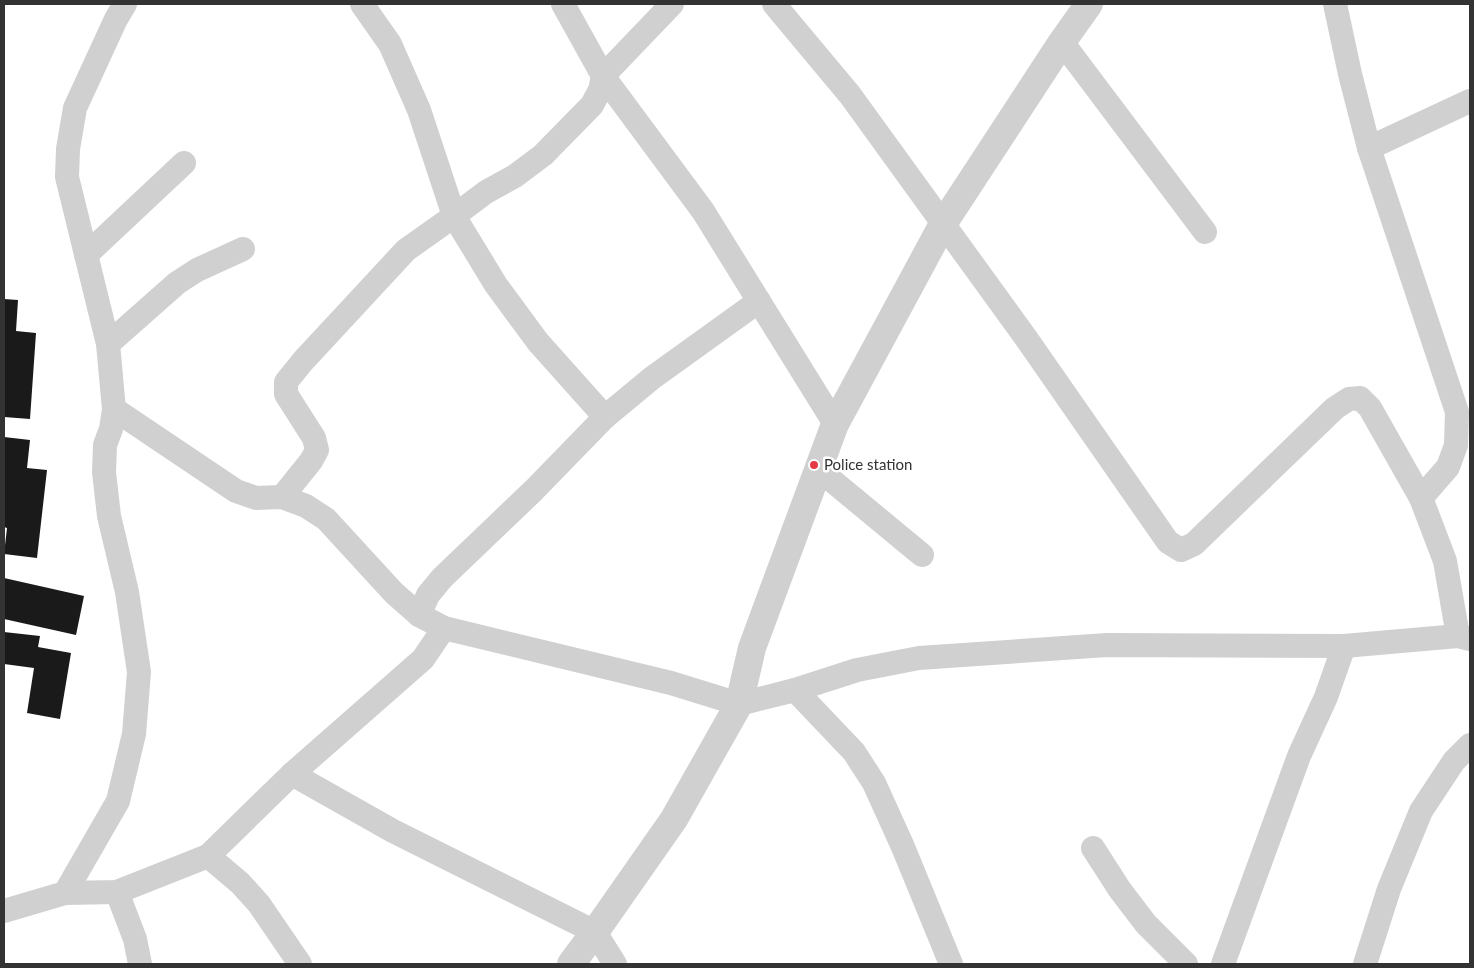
<svg xmlns="http://www.w3.org/2000/svg" width="1474" height="968" font-family="Lato,sans-serif">
<style>
.building{fill:#1a1a1a}
.lines{fill:none;stroke-linecap:round;stroke-linejoin:round}
.minor{stroke:#d0d0d0;stroke-width:24}
.tertiary{stroke:#d0d0d0;stroke-width:28}
.poi-dot{fill:#e63946;stroke:#fff;stroke-width:2}
.labels{text-anchor:middle;stroke-width:5;stroke-linejoin:round;paint-order:stroke}
.poi-label{font-size:15px;fill:#333;stroke:#fff;text-anchor:start}
</style>
<rect width="100%" height="100%" fill="#fff"/>
<!-- building -->
<g class="building">
<path d="M4 299 18 300 16 331 36 333 30 419 4 417Z"/>
<path d="M4 437 30 440 27 468 47 470 37 558 4 554 7 528 4 527Z"/>
<path d="M4 578 84 596 76 635 4 619Z"/>
<path d="M4 632 40 636 38 647 71 653 60 719 27 713 34 668 4 664Z"/>
</g>
<g class="lines">
<!-- minor -->
<g class="minor">
<path d="M362 4 390 44 419 110 454 216 486 192 515 176 543 155 592 105 600 90 603 76 672 4"/>
<path d="M563 4 603 76 703 211 835 424"/>
<path d="M774 4 850 95 1026 338 1168 542 1181 550 1194 544 1335 408 1349 399 1360 398 1370 408 1421 498"/>
<path d="M1335 4 1350 74 1369 148 1457 412 1456 445 1448 467 1421 498 1445 561 1458 636"/>
<path d="M1062 42 1205 232"/>
<path d="M1369 148 1470 101"/>
<path d="M86 255 184 163"/>
<path d="M108 344 177 283 197 270 243 249"/>
<path d="M114 409 236 491 256 498 282 497 306 506 326 519 394 593 419 615 444 628 671 683 739 704 795 690 857 670 919 658 1107 645 1344 646 1458 636 1470 639"/>
<path d="M818 469 922 555"/>
<path d="M282 497 311 461 317 450 314 438 286 394V382L303 361 406 250 454 216 496 285 538 342 605 417"/>
<path d="M419 615 428 595 442 578 534 490 605 417 652 378 759 301"/>
<path d="M795 690 854 752 874 783 903 847 951 964"/>
<path d="M292 774 393 831 595 932 615 964"/>
<path d="M1093 848 1120 890 1146 924 1186 964"/>
<path d="M208 856 240 883 259 904 300 964"/>
<path d="M117 892 135 939 140 964"/>
<path d="M65 893 118 801 134 734 139 672 127 592 109 516 104 472 105 445 111 429 114 409 108 344 67 177 68 149 75 108 116 19 125 4"/>
<path d="M4 911 65 893 117 892 208 856 292 774 423 659 444 628"/>
<path d="M1223 964 1299 756 1326 697 1344 646"/>
<path d="M1365 964 1389 889 1421 811 1454 761 1470 745"/>
</g>
<!-- tertiary -->
<path class="tertiary" d="M571 964 595 932 674 819 739 704 752 648 835 424 943 224 1062 42 1089 4"/>
</g>
<!-- markers -->
<circle class="poi-dot" cx="814" cy="465" r="5"/>
<g class="labels">
<!-- poi labels -->
<g class="poi-label">
<text x="824" y="470">Police station</text>
</g>
</g>
<!-- border -->
<rect width="1474" height="968" fill="none" stroke="#333333" stroke-width="10"/>
</svg>
